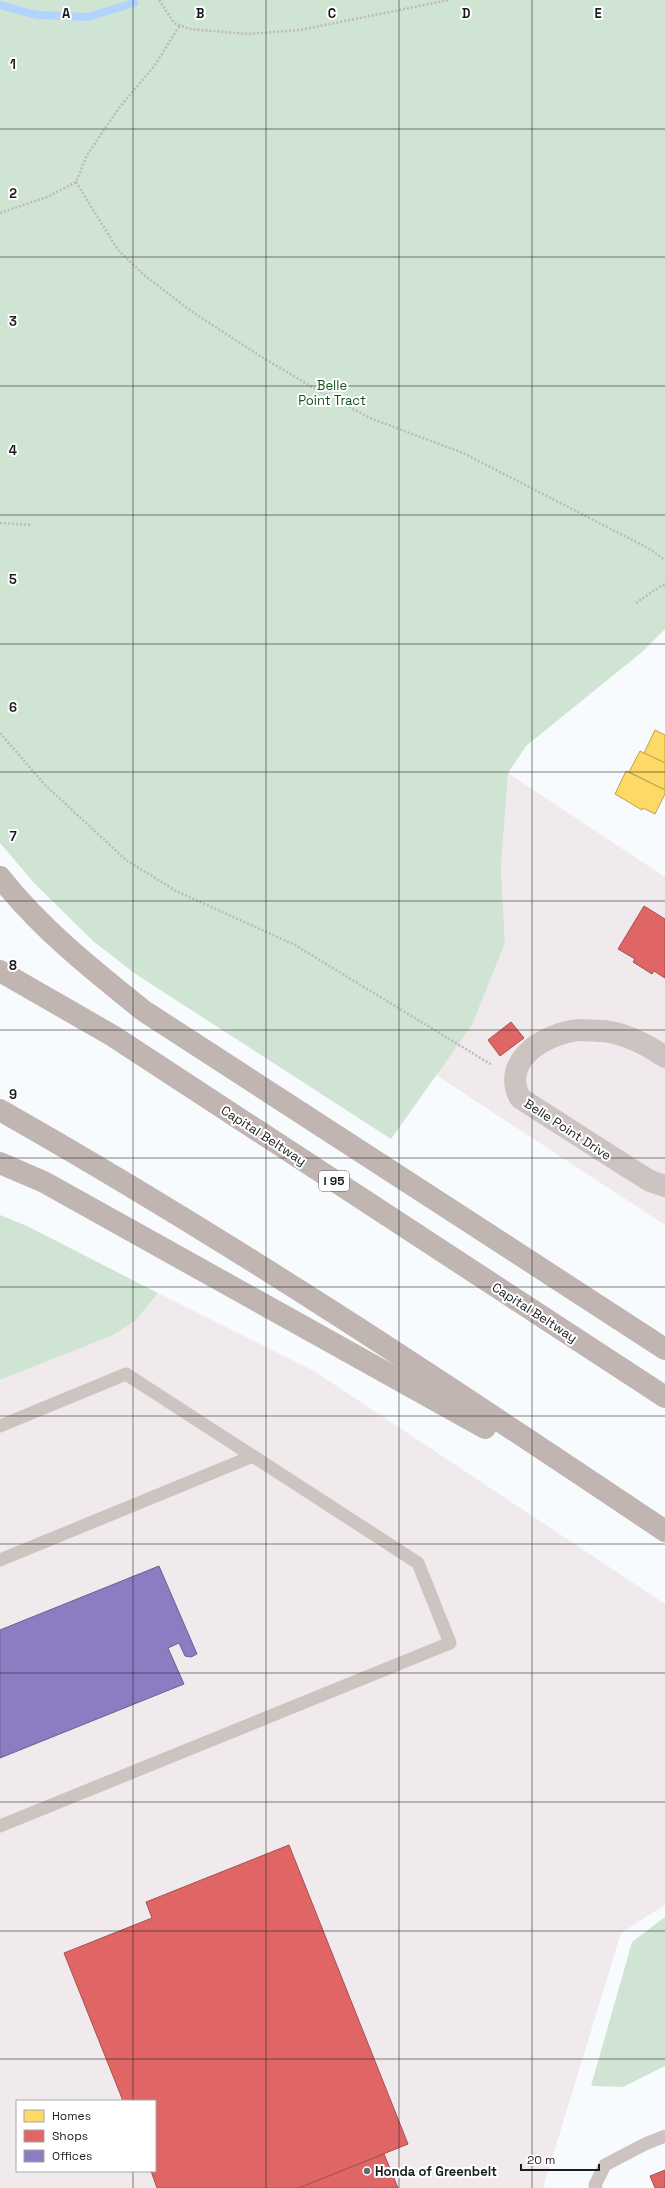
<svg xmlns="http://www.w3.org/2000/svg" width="665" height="2188" font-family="'Space Grotesk',sans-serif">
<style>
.commercial{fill:#f1eaec;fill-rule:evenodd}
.green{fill:#d0e4d3}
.homes{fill:#ffd966;stroke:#baa151}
.shops{fill:#e06666;stroke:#a55051}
.offices{fill:#8e7cc3;stroke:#6b6092}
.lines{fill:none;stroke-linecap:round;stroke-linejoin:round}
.stream{stroke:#b2d3fd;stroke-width:8}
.path{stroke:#bfbab8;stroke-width:2.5;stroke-dasharray:2 2;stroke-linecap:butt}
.service{stroke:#cdc3c0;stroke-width:13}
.minor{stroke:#cdc3c0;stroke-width:22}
.motorway{stroke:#c1b5b1;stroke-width:22}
.grid{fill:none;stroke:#1a1d20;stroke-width:1;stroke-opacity:0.55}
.poi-dot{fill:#686b6d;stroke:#fff;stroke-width:1.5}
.labels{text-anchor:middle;stroke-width:4;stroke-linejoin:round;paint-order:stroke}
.shield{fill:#fff;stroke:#5f6163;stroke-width:1}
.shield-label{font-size:12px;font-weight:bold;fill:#1a1d20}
.park-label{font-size:13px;fill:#14521f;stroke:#fff}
.street-label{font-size:13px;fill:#1a1d20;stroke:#fff}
.poi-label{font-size:13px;font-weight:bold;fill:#1a1d20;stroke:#fff;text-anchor:start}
.grid-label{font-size:13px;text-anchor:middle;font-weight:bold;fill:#1a1d20;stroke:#fff;stroke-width:4;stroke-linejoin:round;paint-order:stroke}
</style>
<rect width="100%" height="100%" fill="#f8fbfd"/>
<!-- commercial -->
<g class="commercial">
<path d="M508 773 665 877V1225L436 1075 472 1025 505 943 501 868Z"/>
<path d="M158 1293 314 1371 665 1604V1905L621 1933 543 2188H0V1380L111 1336 135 1321ZM17 2101H155V2171H17Z"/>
</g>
<!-- green -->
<g class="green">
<path d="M0 0H665V629L642 652 526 746 508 773 501 868 505 943 472 1025 391 1139 134 973 93 941 34 883 0 843Z"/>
<path d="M0 1215 27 1226 158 1293 135 1321 111 1336 0 1380Z"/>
<path d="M665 1917V2066L623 2087 591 2086 632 1942Z"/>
</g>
<!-- homes -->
<g class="homes">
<path d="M655 730 665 735V763L644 753Z"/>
<path d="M640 751 665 763V790L629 772Z"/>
<path d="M626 771 665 790V794L655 814 643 808 642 810 615 794Z"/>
</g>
<!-- shops -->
<g class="shops">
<path d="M644 906 665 919V978L654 971 652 974 633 962 635 959 618 949Z"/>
<path d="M511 1022 524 1038 500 1056 488 1040Z"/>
<path d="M289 1845 408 2144 299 2188H157L151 2171H155V2101H123L64 1953 152 1918 146 1902Z"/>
<path d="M384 2154 398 2188H299Z"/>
<path d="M665 2170V2188H655L650 2176Z"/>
</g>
<!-- offices -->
<path class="offices" d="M159 1566 197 1654 191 1657 185 1656 179 1643 168 1648 184 1684 0 1758V1630Z"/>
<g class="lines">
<!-- stream -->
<path class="stream" d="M0 5 37 15 88 17 134 3"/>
<!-- path -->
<g class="path">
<path d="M159 0 174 23 190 29 248 34 300 30 449 0"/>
<path d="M76 182 118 250 144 275 191 311 260 356 312 387 370 418 463 453 648 548 665 560"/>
<path d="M0 213 47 197 76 182 87 155 119 108 155 65 180 25"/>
<path d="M0 523 32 525"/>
<path d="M636 603 661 586 665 585"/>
<path d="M0 733 45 785 126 860 176 891 295 945 492 1065"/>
</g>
<!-- service -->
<g class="service">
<path d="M0 1426 126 1374 418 1563 450 1643 0 1826"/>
<path d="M0 1560 253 1456"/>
<path d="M596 2188 595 2185 605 2165 645 2144 665 2136"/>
</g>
<!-- minor -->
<path class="minor" d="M665 1057C646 1044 627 1034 604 1031 596 1031 587 1030 579 1030 546 1033 500 1060 520 1098L626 1166 650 1181 665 1186"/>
<!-- motorway -->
<g class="motorway">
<path d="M0 877C41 929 93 970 144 1011L665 1349"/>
<path d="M0 971 113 1036 665 1397"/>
<path d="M0 1110C228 1239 447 1385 665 1531"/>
<path d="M0 1163 44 1182 485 1428"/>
</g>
</g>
<!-- grid -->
<path class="grid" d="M133 0V2101M266 0V2188M399 0V2188M532 0V2188M0 129H665M0 257H665M0 386H665M0 515H665M0 644H665M0 772H665M0 901H665M0 1030H665M0 1158H665M0 1287H665M0 1416H665M0 1544H665M0 1673H665M0 1802H665M0 1931H665M0 2059H665M133 2171V2188"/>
<!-- markers -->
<circle class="poi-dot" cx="367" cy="2171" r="4"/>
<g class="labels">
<!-- shield labels -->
<rect class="shield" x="319" y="1171" width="30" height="20" rx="3"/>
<g class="shield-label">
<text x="334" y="1185">I 95</text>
</g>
<!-- park labels -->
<g class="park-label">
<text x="332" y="390">Belle<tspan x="332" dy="15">Point Tract</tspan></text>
</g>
<!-- street labels -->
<g class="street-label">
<text transform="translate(568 1129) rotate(33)" y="5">Belle Point Drive</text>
<text transform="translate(264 1135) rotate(33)" y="5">Capital Beltway</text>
<text transform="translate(535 1312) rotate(33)" y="5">Capital Beltway</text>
</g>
<!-- poi labels -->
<g class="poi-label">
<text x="375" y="2176">Honda of Greenbelt</text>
</g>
</g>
<g class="grid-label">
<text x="66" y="18">A</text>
<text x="200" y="18">B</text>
<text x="332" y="18">C</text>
<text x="466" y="18">D</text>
<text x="598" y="18">E</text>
<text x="13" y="69">1</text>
<text x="13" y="198">2</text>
<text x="13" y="326">3</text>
<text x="13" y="455">4</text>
<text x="13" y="584">5</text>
<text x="13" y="712">6</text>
<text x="13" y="841">7</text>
<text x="13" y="970">8</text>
<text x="13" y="1099">9</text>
</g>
<!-- legend -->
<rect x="16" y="2100" width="140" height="72" fill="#ffffff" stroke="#a3a5a6"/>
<rect x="24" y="2110" width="20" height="12" fill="#ffd966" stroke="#a3a5a6"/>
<text x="52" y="2120" font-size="12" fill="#1a1d20">Homes</text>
<rect x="24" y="2130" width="20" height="12" fill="#e06666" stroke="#a3a5a6"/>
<text x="52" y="2140" font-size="12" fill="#1a1d20">Shops</text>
<rect x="24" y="2150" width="20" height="12" fill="#8e7cc3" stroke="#a3a5a6"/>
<text x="52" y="2160" font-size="12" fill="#1a1d20">Offices</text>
<!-- scale -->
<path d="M521 2164v6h78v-6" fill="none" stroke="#1a1d20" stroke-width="2"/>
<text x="527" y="2164" font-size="12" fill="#1a1d20" stroke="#ffffff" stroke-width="3" paint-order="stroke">20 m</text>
</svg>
